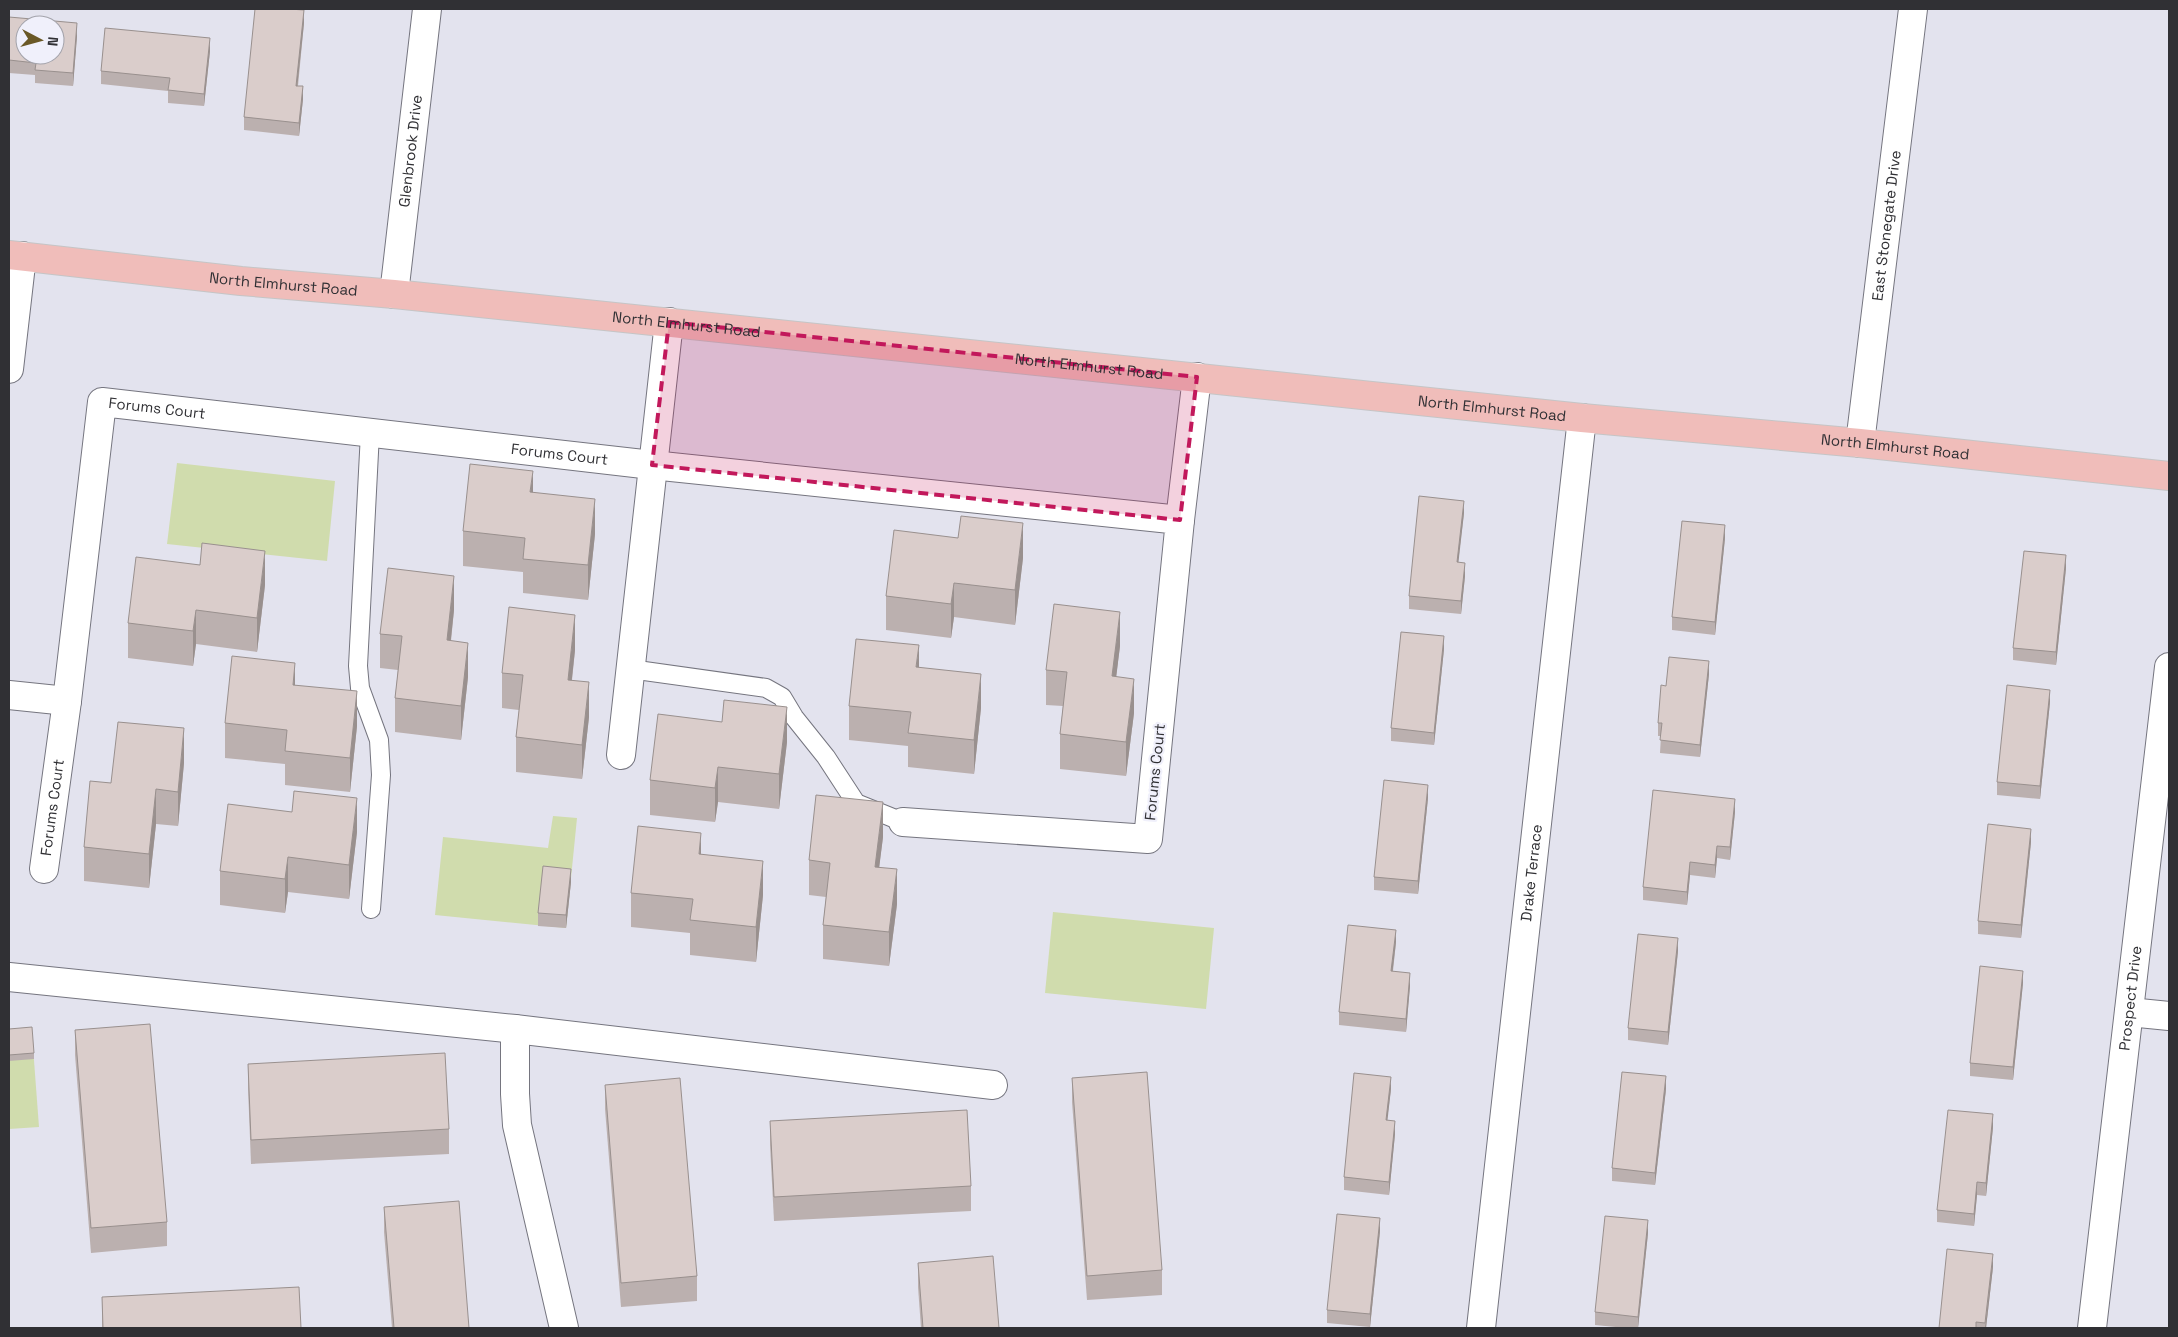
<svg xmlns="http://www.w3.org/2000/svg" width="2178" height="1337" font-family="'Space Grotesk',sans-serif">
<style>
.green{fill:#d0dcad}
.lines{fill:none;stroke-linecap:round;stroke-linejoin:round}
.lane-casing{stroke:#75757f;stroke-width:20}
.street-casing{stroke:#75757f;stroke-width:30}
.primary-casing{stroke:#c5c5c6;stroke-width:30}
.lane{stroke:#fff;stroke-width:18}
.street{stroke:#fff;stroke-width:28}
.primary{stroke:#f0bdba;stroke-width:28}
.wall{fill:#bbb0af}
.shaded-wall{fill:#99908e}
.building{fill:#dacdcb;stroke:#99908e;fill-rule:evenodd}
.marked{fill:#c2185b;fill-opacity:0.2;stroke:#c2185b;stroke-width:4;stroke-dasharray:10 6;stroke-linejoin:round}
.labels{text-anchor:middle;stroke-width:4.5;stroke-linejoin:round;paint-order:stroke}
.street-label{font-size:15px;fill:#303034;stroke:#f0f0fb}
</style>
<rect width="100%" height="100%" fill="#e3e3ee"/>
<!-- green -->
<g class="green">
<path d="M177 463 335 481 327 561 167 544Z"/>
<path d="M553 816 577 818 566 928 435 915 443 837 548 848Z"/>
<path d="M1053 912 1214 928 1206 1009 1045 993Z"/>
<path d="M32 1034 39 1127 9 1129V1035Z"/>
</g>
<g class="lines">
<!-- lane casing -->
<g class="lane-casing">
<g id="lane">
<path d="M370 433 358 666 360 688 379 740 381 775 371 909"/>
<path d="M630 669 766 688 782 697 794 717 826 757 856 803 903 822"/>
</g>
</g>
<!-- street casing -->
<g class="street-casing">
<g id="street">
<path id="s1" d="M394 294 427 9"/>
<path d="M9 369 22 256"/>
<path id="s2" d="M1860 443 1913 9"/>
<path d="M1180 520 1197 377"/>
<path d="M9 695 67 701"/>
<path d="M621 755 669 322"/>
<path id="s3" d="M44 869 67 701 102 402 652 465 1180 520 1148 839 903 822"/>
<path d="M9 977 515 1029 993 1085"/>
<path d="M2129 1012 2169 1016"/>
<path d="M515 1029V1094L517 1125 564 1328"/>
<path id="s4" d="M1481 1328 1582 418"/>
<path id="s5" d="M2092 1328 2169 667"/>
</g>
</g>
<!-- primary casing -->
<g class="primary-casing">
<g id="primary">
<path id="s6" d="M9 255 241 281 394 294 1582 418 1860 443 2169 476"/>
</g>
</g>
<!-- lane -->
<use href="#lane" class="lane"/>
<!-- street -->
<use href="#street" class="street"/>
<!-- primary -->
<use href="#primary" class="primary"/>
</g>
<!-- wall -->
<g class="wall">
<path d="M9 17 77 36 73 86 35 83V75L9 73Z"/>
<path d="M304 23 298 86 303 99 299 136 244 130V117Z"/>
<path d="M210 51 204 106 168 103V91L101 84V71Z"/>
<path d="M533 493 595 534 588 600 523 593V572L463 566V531Z"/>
<path d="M1464 513 1458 562 1465 576 1461 614 1409 609V596Z"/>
<path d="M1725 538 1715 635 1672 630V617Z"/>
<path d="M1023 558 1015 625 954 617 951 638 886 630V596Z"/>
<path d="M2066 568 2056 665 2013 660V648Z"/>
<path d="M265 585 257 652 196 644 193 666 128 658V623Z"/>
<path d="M454 610 451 641 468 677 461 740 395 732V698L398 670 380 668V634Z"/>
<path d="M1120 646 1116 677 1134 713 1126 776 1060 769V734L1063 706 1046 705V670Z"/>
<path d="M1444 649 1434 745 1391 741V728Z"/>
<path d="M575 650 572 680 589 717 582 779 516 772V737L519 710 502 708V673Z"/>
<path d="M919 667 981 708 974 774 908 767V746L849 740V706Z"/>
<path d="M1709 674 1700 757 1660 753 1661 736H1658V723L1666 686Z"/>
<path d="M295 685 357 726 350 792 285 785V764L225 758V723Z"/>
<path d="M2050 702 2040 799 1997 795V782Z"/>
<path d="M787 742 779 809 718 802 715 822 650 815V780Z"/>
<path d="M184 763 178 826 156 824 149 888 84 881V847L111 783Z"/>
<path d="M1428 798 1418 894 1374 890V877Z"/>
<path d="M1735 812 1730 860 1717 858 1715 878 1690 875 1687 905 1643 900V887Z"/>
<path d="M357 832 349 899 288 892 285 913 220 905V871Z"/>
<path d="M883 837 879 867 897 904 889 966 823 959V925L826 897 809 895V860Z"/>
<path d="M2031 842 2021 938 1978 934V921Z"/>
<path d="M701 854 763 895 756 962 690 955V933L631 927V893Z"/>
<path d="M571 882 566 928 538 926V913Z"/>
<path d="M1396 942 1393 971 1410 986 1406 1032 1339 1025V1012Z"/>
<path d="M1678 951 1668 1045 1628 1040V1028Z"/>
<path d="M2023 983 2013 1080 1970 1076V1063Z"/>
<path d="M9 1029 34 1053V1059L9 1061Z"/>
<path d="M75 1030 167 1222V1246L91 1253 75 1055Z"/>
<path d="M248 1064 449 1129V1154L251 1164 248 1088Z"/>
<path d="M1072 1078 1162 1270V1295L1087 1300 1072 1102Z"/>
<path d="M605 1085 697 1276V1301L621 1307 605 1109Z"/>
<path d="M1391 1089 1387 1120 1395 1134 1389 1195 1344 1190V1177Z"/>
<path d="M1666 1089 1655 1185 1612 1181V1168Z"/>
<path d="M770 1121 971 1186V1211L774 1221 770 1145Z"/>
<path d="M1993 1127 1986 1196 1977 1195 1974 1226 1937 1222V1210Z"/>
<path d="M384 1207 469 1328H392L384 1232Z"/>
<path d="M1380 1231 1370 1327 1327 1323V1310Z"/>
<path d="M1648 1233 1638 1328H1626L1595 1325V1312Z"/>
<path d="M918 1263 999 1328H921L918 1287Z"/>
<path d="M1993 1267 1986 1328H1939Z"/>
<path d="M102 1297 301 1328H102Z"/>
</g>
<!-- shaded-wall -->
<g class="shaded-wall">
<path d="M304 10V23L296 98V86Z"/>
<path d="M77 23V36L73 86V73Z"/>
<path d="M210 38V51L204 106V94Z"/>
<path d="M303 86V99L299 136V123Z"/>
<path d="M533 471V505L530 492Z"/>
<path d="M595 499V534L588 600V565Z"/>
<path d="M1464 501V513L1457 575V562Z"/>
<path d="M1023 523V558L1015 625V590Z"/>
<path d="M1725 525V538L1715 635V622Z"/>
<path d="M265 551V585L257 652V618Z"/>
<path d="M2066 555V568L2056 665V652Z"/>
<path d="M1465 563V576L1461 614V601Z"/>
<path d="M454 576V610L447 675V640Z"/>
<path d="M954 583V617L951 638V604Z"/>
<path d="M196 610V644L193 666V631Z"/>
<path d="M1120 612V646L1112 711V676Z"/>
<path d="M575 615V650L568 714V680Z"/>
<path d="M1444 636V649L1434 745V733Z"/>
<path d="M468 643V677L461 740V706Z"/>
<path d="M919 645V680L916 667Z"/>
<path d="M1709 661V674L1700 757V745Z"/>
<path d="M295 663V697L293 685Z"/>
<path d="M981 674V708L974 774V740Z"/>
<path d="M1134 679V713L1126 776V742Z"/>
<path d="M589 682V717L582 779V745Z"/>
<path d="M2050 690V702L2040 799V786Z"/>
<path d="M357 691V726L350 792V758Z"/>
<path d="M787 707V742L779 809V774Z"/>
<path d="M184 728V763L178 826V792Z"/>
<path d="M718 767V802L715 822V788Z"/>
<path d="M1428 785V798L1418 894V881Z"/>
<path d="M156 789V824L149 888V854Z"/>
<path d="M357 798V832L349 899V865Z"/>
<path d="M1735 799V812L1730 860V847Z"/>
<path d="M883 802V837L875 901V867Z"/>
<path d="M2031 829V842L2021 938V925Z"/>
<path d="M701 833V867L699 854Z"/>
<path d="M1717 846V858L1715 878V865Z"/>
<path d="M288 857V892L285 913V879Z"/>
<path d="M763 861V895L756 962V927Z"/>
<path d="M1690 862V875L1687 905V892Z"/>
<path d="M571 869V882L566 928V915Z"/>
<path d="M897 869V904L889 966V932Z"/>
<path d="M1396 930V942L1391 984V971Z"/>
<path d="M1678 938V951L1668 1045V1032Z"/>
<path d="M2023 971V983L2013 1080V1067Z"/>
<path d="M1410 973V986L1406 1032V1019Z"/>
<path d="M1666 1076V1089L1655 1185V1173Z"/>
<path d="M1391 1077V1089L1386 1133V1120Z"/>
<path d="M1993 1114V1127L1986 1196V1183Z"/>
<path d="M1395 1121V1134L1389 1195V1182Z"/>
<path d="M1977 1182V1195L1974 1226V1214Z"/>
<path d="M1380 1218V1231L1370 1327V1314Z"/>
<path d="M1648 1220V1233L1638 1328V1317Z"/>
<path d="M1993 1254V1267L1986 1328H1985Z"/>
</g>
<!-- building -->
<g class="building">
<path d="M255 9H289L304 10 296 86H303L299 123 244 117Z"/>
<path d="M9 17 77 23 73 73 35 70 36 63 9 60ZM25 25H55V55H25Z"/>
<path d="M105 28 210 38 204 94 168 90 170 78 101 71Z"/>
<path d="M470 464 533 471 530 492 595 499 588 565 523 559 525 538 463 531Z"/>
<path d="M1419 496 1464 501 1457 562 1465 563 1461 601 1409 596Z"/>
<path d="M961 516 1023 523 1015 590 954 583 951 604 886 596 894 530 958 538Z"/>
<path d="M1682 521 1725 525 1715 622 1672 617Z"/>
<path d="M202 543 265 551 257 618 196 610 193 631 128 623 136 557 200 565Z"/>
<path d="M2024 551 2066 555 2056 652 2013 648Z"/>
<path d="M388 568 454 576 447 640 468 643 461 706 395 698 402 636 380 634Z"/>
<path d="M1054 604 1120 612 1112 676 1134 679 1126 742 1060 734 1067 672 1046 670Z"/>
<path d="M509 607 575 615 568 680 589 682 582 745 516 737 523 675 502 673Z"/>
<path d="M1401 632 1444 636 1434 733 1391 728Z"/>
<path d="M856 639 919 645 916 667 981 674 974 740 908 733 911 712 849 706Z"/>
<path d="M232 656 295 663 293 685 357 691 350 758 285 751 287 730 225 723Z"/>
<path d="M1669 657 1709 661 1700 745 1660 740 1662 723H1658L1661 685 1666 686Z"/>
<path d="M2007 685 2050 690 2040 786 1997 782Z"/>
<path d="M724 700 787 707 779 774 718 767 715 788 650 780 658 714 722 722Z"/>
<path d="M118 722 184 728 178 792 156 789 149 854 84 847 90 781 111 783Z"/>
<path d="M1384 780 1428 785 1418 881 1374 877Z"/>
<path d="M1653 790 1735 799 1730 847 1717 846 1715 865 1690 862 1687 892 1643 887Z"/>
<path d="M294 791 357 798 349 865 288 857 285 879 220 871 228 804 292 812Z"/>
<path d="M816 795 883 802 875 867 897 869 889 932 823 925 830 863 809 860Z"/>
<path d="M1988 824 2031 829 2021 925 1978 921Z"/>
<path d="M638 826 701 833 699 854 763 861 756 927 690 920 693 899 631 893Z"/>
<path d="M543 866 571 869 566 915 538 913Z"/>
<path d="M1348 925 1396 930 1391 971 1410 973 1406 1019 1339 1012Z"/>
<path d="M1638 934 1678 938 1668 1032 1628 1028Z"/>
<path d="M1980 966 2023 971 2013 1067 1970 1063Z"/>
<path d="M150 1024 167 1222 91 1228 75 1030Z"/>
<path d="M32 1027 34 1053 9 1055V1029Z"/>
<path d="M445 1053 449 1129 251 1140 248 1064Z"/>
<path d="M1147 1072 1162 1270 1087 1276 1072 1078Z"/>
<path d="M1622 1072 1666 1076 1655 1173 1612 1168Z"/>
<path d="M1354 1073 1391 1077 1386 1120 1395 1121 1389 1182 1344 1177Z"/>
<path d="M680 1078 697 1276 621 1283 605 1085Z"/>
<path d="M967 1110 971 1186 774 1197 770 1121Z"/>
<path d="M1948 1110 1993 1114 1986 1183 1977 1182 1974 1214 1937 1210Z"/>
<path d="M459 1201 469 1328H394L384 1207Z"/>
<path d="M1337 1214 1380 1218 1370 1314 1327 1310Z"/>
<path d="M1605 1216 1648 1220 1638 1317 1595 1312Z"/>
<path d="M1947 1249 1993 1254 1985 1323 1976 1322V1328H1939Z"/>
<path d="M993 1256 999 1328H923L918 1263Z"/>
<path d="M299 1287 301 1328H103L102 1297Z"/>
</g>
<!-- marked area -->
<path class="marked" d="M669 322 1197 377 1180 520 652 465Z"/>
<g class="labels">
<!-- street labels -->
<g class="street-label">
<text dy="5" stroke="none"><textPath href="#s1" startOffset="144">Glenbrook Drive</textPath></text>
<text dy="5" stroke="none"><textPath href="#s2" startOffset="219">East Stonegate Drive</textPath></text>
<text dy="5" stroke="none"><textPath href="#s6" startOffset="276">North Elmhurst Road</textPath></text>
<text dy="5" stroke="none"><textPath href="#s6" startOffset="681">North Elmhurst Road</textPath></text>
<text dy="5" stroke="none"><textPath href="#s6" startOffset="1086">North Elmhurst Road</textPath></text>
<text dy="5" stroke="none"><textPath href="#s3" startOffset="526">Forums Court</textPath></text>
<text dy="5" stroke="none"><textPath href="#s6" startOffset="1491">North Elmhurst Road</textPath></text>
<text dy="5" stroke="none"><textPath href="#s6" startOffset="1896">North Elmhurst Road</textPath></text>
<text dy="5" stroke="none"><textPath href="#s3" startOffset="931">Forums Court</textPath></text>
<text transform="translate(1155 772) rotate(-84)" y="5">Forums Court</text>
<text dy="5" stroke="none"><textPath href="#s3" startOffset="62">Forums Court</textPath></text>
<text dy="5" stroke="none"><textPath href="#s4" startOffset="458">Drake Terrace</textPath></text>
<text dy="5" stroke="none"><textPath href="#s5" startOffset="332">Prospect Drive</textPath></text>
</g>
</g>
<!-- border -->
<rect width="2178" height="1337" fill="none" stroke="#303034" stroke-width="20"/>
<!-- north arrow -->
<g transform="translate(40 40) rotate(96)"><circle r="24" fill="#f0f0fb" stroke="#a3a3ab"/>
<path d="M0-4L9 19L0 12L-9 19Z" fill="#6a5826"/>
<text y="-8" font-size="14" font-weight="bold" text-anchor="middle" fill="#303034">N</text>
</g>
</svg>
